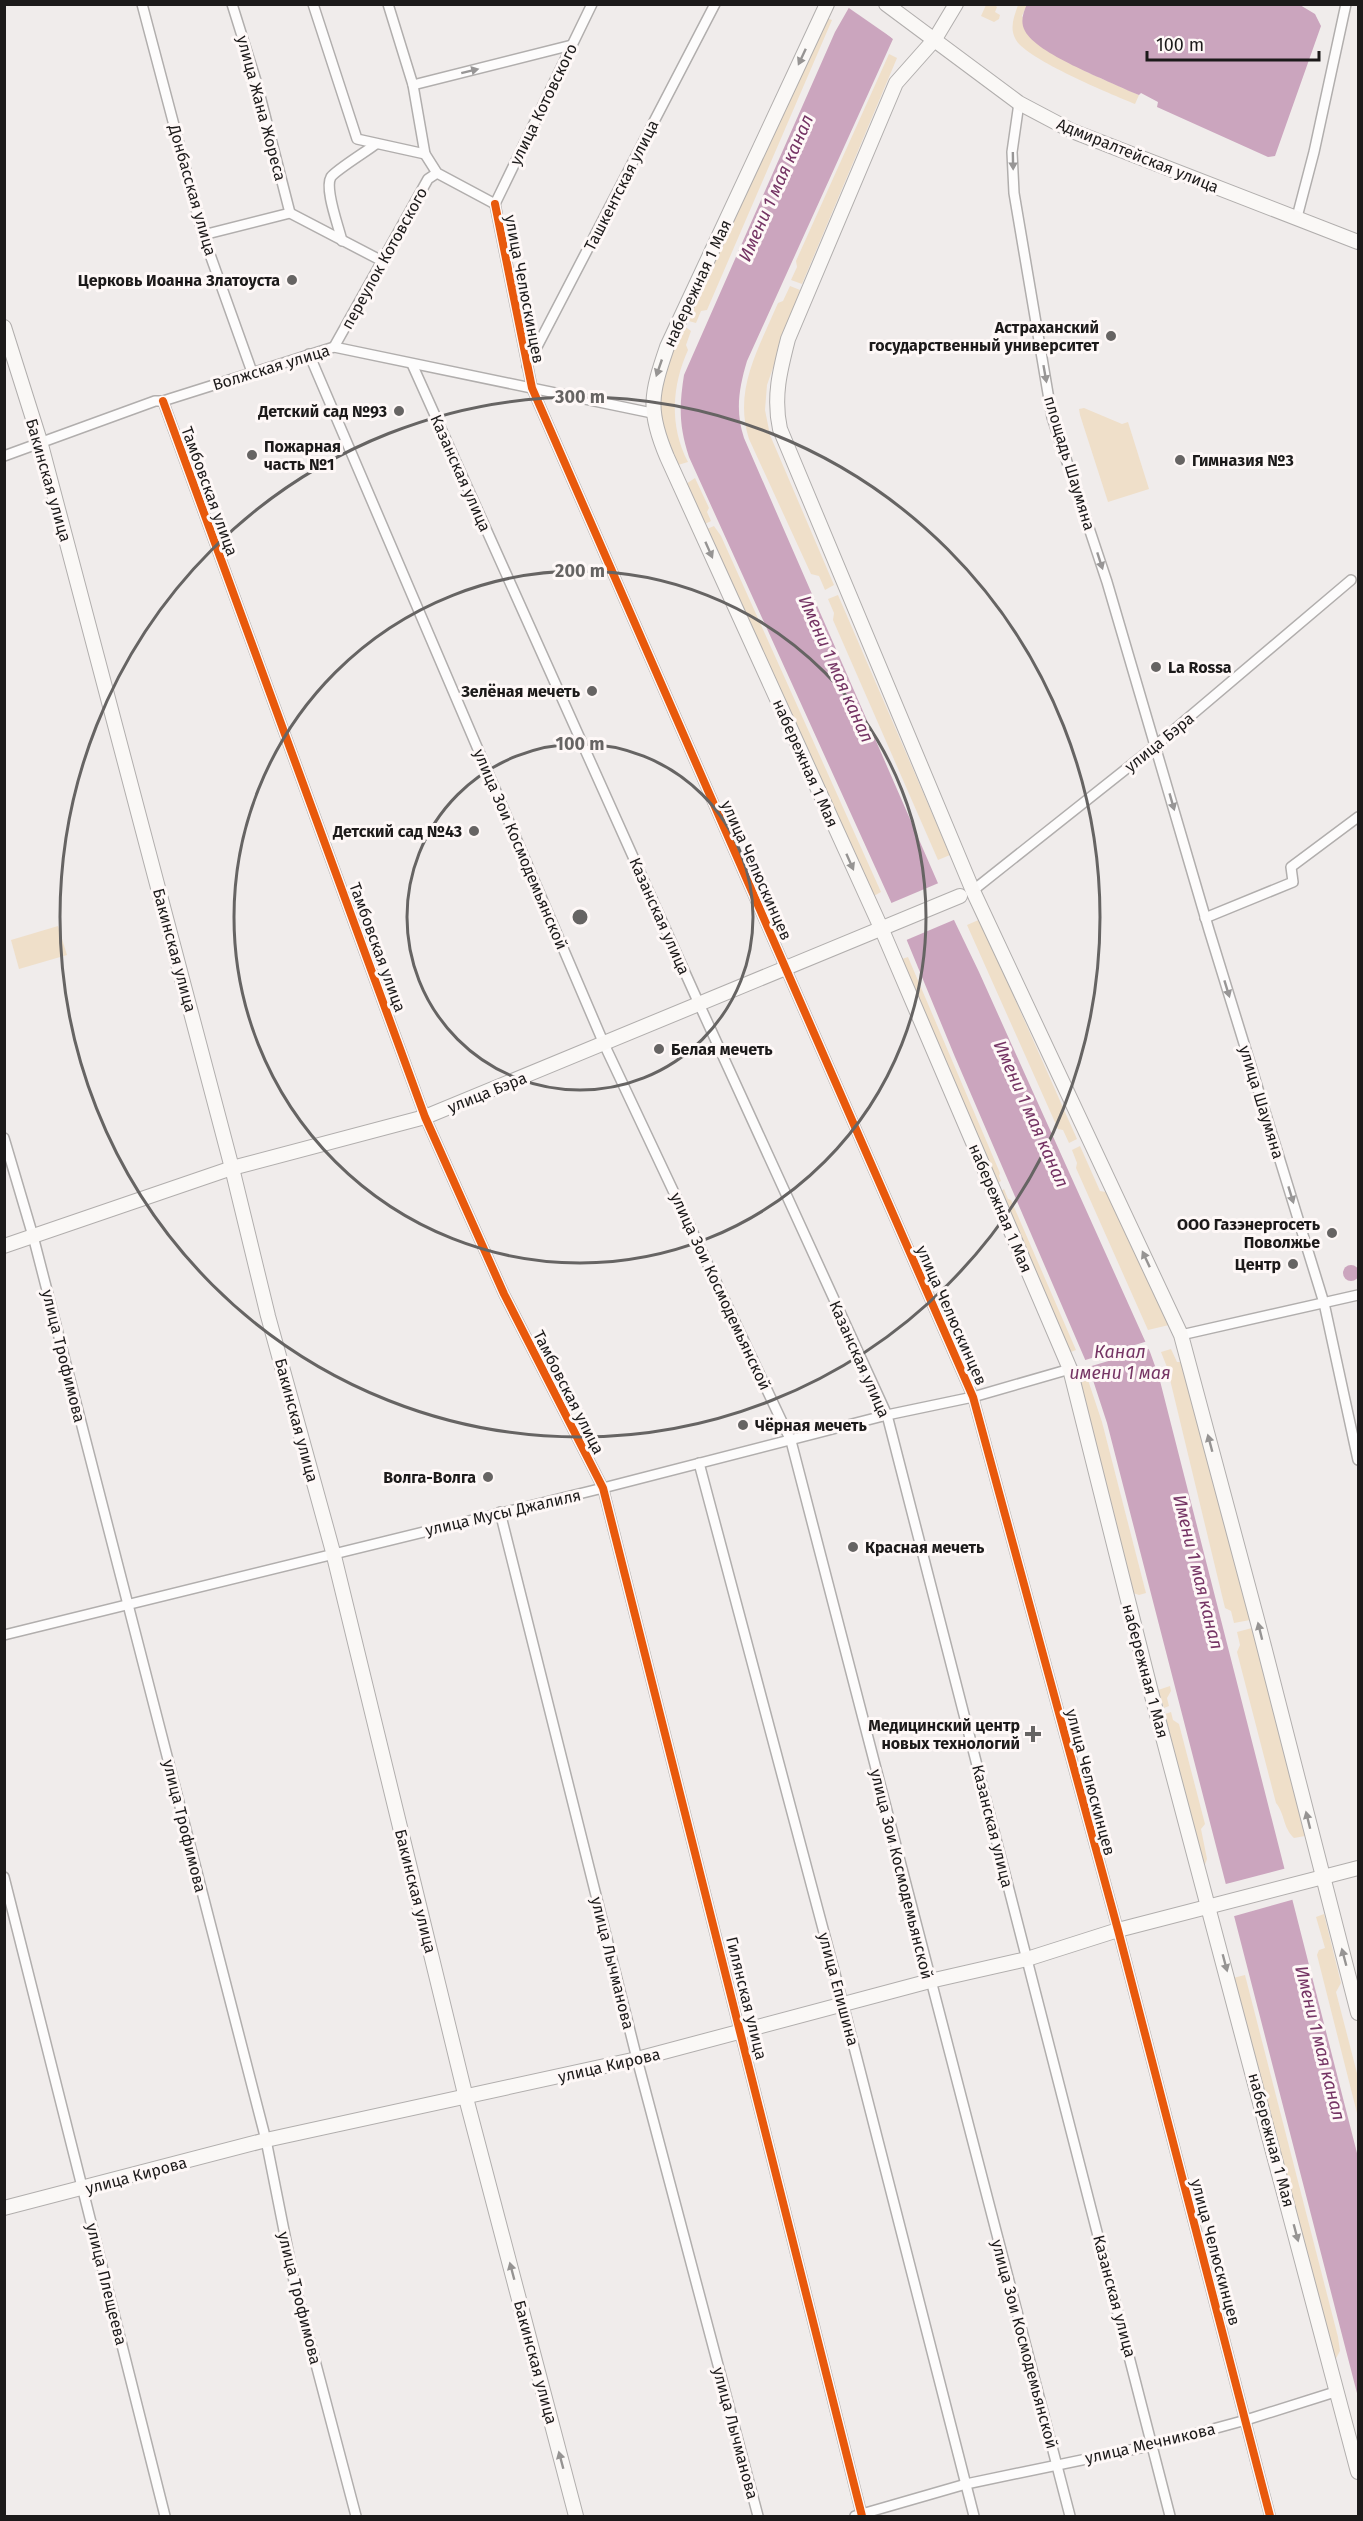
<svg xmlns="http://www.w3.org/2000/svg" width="1363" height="2521" font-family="'Fira Sans',sans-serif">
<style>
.green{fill:#efdfc9}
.water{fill:#cba5be}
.pier{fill:#f0eceb}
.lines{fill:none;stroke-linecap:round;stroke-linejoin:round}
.minor-casing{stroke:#b1aead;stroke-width:12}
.secondary-casing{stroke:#b1aead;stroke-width:16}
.minor{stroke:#fdfcfc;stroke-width:9}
.secondary{stroke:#faf8f6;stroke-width:14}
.cycleway-casing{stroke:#fef8f7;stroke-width:11}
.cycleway{stroke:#e8590c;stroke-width:8}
.oneway{fill:#969493}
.oneway2{fill:#989696}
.ring{fill:none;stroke:#666463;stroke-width:3}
.poi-dot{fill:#666463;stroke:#fef8f7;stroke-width:2}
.labels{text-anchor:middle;stroke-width:6;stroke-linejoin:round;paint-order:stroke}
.street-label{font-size:16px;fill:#1c1a1a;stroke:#fef8f7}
.poi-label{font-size:16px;font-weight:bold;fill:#1c1a1a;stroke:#fef8f7;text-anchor:end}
.water-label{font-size:18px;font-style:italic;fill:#753464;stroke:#fef8f7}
.centre{fill:#666463;stroke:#fef8f7;stroke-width:3}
.ring-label{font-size:18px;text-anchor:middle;font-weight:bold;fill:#666463;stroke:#fef8f7;stroke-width:6;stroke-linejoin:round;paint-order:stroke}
</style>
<rect width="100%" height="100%" fill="#f0eceb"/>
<!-- green -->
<g class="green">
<path d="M986 5H995L997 7 995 12 1000 15 999 19 994 22 981 16Z"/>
<path d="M1018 5H1027L1022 16 1041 46 1087 72 1139 95 1135 104C1111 94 1028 60 1016 40 1009 28 1014 17 1018 5Z"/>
<path d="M824 17 832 20 707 310 701 311 696 323 685 320Z"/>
<path d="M889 54 897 58 802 284 791 280 797 267 796 261Z"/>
<path d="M790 286 800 290 767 385 765 410 770 435 834 585 825 590 819 576 811 574 749 439C733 389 759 348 778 303L783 301Z"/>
<path d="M683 325 691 331 686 345 688 350C672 385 669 426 688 462L678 465C651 407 658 382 683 325Z"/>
<path d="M1084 408 1122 424 1128 422 1149 489 1108 502 1080 415 1079 409Z"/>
<path d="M695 478 709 508 707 512 711 521 705 524 686 484Z"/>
<path d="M714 526 721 536 881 892 872 897 707 529Z"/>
<path d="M838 595 950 855 938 860 833 620 834 613 828 599Z"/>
<path d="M983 918 1014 987V997L1077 1139 1069 1143 1063 1130 1058 1129 967 925Z"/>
<path d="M58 926 67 955 19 969 11 940Z"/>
<path d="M908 957 1000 1173 999 1176 1001 1181 996 1184 899 960Z"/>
<path d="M1080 1146 1100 1191 1111 1193 1169 1325 1148 1330 1076 1168 1077 1163 1072 1150Z"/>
<path d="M1004 1189 1008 1199 1011 1200 1076 1350 1068 1353 1000 1192Z"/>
<path d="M1171 1349 1177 1362H1182L1250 1620 1234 1623 1231 1611 1225 1608 1167 1367 1161 1352Z"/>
<path d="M1088 1380 1102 1422 1146 1593 1139 1595 1133 1593 1079 1383Z"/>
<path d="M1252 1628 1305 1836 1294 1838C1283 1828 1285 1814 1276 1803L1237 1652 1240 1645 1237 1632Z"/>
<path d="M1170 1686 1171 1691 1167 1698 1169 1706 1164 1708 1158 1690Z"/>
<path d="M1171 1712 1173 1720 1179 1724 1205 1824 1201 1829 1207 1859 1204 1867 1165 1714Z"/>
<path d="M1324 1914 1341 1983 1336 1992 1358 2077V2117L1317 1955 1319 1950 1325 1948 1316 1917Z"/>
<path d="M1245 1975 1338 2337 1340 2351 1334 2362 1233 1978Z"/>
</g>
<!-- water -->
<g class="water">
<path d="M851 4 893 39 747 361C739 388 735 411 744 438L954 920 979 972 1150 1352 1159 1377 1358 2157V2397L1107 1423 1090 1371 955 1057 891 902 689 457C679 426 679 407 684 375L835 32Z"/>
<path d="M1027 4 1300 5 1315 14 1321 26 1275 156 1268 157 1157 107 1158 102 1141 93 1139 95 1129 91C1105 79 1037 54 1025 31 1020 22 1023 13 1027 4Z"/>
<circle cx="1351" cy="1273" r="8"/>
</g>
<!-- pier -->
<g class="pier">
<path d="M848 4H925L895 40 846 6Z"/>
<path d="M941 882 956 919 904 941 889 904Z"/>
<path d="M1148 1341 1152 1348 1085 1368 1082 1361Z"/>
<path d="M1287 1868 1295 1899 1231 1917 1222 1885Z"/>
</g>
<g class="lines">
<!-- minor casing -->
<g class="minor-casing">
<g id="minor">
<path d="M142 4 203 235 252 372"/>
<path d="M232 4 257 84 290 213"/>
<path d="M313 4 357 139 425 154"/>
<path d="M388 4 413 85 425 154 437 173 495 204"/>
<path d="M413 85 572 45"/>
<path d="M1019 103 1012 152 1014 193 1052 417 1107 582 1209 930 1324 1303 1358 1460"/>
<path d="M495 204 532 388 973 1397 1118 1930 1270 2516"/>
<path d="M495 204 592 4"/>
<path d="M1297 217 1314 152 1346 4"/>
<path d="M203 235 290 213 384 262"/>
<path d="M342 241C339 227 324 189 331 177 336 170 367 151 376 144"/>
<path d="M334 347 428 179 437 173"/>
<path d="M309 354 604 1044 791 1441 1070 2516"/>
<path d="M412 364 700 1006 887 1415 1170 2516"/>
<path d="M527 366 715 4"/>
<path d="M163 401 425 1117 504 1294 603 1488 862 2516"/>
<path d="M4 456 155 401H163L334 347 652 413"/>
<path d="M971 892 1155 746 1351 580"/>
<path d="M1205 918 1293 882 1291 867 1358 817"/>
<path d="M4 1138 33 1236 266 2140 294 2281 356 2516"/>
<path d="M1181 1335 1358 1295"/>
<path d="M699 1463 843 2004 974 2516"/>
<path d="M500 1512 637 2059 758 2516"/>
<path d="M4 1635 603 1488 887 1415 973 1397 1070 1369"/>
<path d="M4 1877 165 2516"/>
<path d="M855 2516 966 2484 1154 2445 1246 2420 1338 2391"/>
</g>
</g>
<!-- secondary casing -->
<g class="secondary-casing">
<g id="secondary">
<path d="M827 4 667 347C651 394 647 410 667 457L882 930 1070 1369 1151 1692 1358 2472"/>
<path d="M886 4 1019 103 1072 131 1358 242"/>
<path d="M956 4 935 39 896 83 788 339C780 370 773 397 780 429L973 891 1181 1335 1258 1623 1358 2013"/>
<path d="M4 327 40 441 232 1168 268 1316 333 1552 466 2098 576 2516"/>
<path d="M4 1246 232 1168 425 1117 960 896"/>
<path d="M4 2208 266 2140 637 2059 930 1981 1027 1959 1118 1930 1358 1868"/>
</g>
</g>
<!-- minor -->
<use href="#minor" class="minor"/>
<!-- secondary -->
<use href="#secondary" class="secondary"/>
<!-- cycleway casing -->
<g class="cycleway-casing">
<g id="cycleway">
<path d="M495 204 532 388 973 1397 1118 1930 1270 2516"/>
<path d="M163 401 425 1117 504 1294 603 1488 862 2516"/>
</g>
</g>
<!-- cycleway -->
<use href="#cycleway" class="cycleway"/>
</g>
<!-- one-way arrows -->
<defs><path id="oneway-solid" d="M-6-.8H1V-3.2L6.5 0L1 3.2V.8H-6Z" transform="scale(1.5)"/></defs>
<g class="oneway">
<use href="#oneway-solid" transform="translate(802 57) rotate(115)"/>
<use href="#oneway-solid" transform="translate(659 368) rotate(109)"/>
<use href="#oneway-solid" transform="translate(709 550) rotate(66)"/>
<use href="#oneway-solid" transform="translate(850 862) rotate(66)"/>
<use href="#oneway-solid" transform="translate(1146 1259) rotate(-115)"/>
<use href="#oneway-solid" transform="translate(1210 1443) rotate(-105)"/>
<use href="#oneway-solid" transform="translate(1260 1631) rotate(-104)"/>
<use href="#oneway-solid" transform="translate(1308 1820) rotate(-104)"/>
<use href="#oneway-solid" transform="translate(1344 1957) rotate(-105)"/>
<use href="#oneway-solid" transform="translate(1225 1963) rotate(75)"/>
<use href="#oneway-solid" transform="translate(1296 2233) rotate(75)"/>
<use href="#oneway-solid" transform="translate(512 2271) rotate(-105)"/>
<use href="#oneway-solid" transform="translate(561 2460) rotate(-105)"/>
</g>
<g class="oneway2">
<use href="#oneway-solid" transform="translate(470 71) rotate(-14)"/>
<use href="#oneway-solid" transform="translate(1013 161) rotate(89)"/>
<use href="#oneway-solid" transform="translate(1045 374) rotate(80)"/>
<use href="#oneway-solid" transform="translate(1100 561) rotate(72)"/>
<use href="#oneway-solid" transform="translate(1172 802) rotate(74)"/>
<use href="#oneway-solid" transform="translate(1227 989) rotate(73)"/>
<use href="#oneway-solid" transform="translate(1291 1195) rotate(73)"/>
</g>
<!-- distance rings -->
<g class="ring">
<circle cx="580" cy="917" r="173"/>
<circle cx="580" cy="917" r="346"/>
<circle cx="580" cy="917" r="520"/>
</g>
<!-- markers -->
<g class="poi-dot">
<circle cx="292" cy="280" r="6"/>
<circle cx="1111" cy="336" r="6"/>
<circle cx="399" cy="411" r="6"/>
<circle cx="252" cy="455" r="6"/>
<circle cx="1180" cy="460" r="6"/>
<circle cx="1156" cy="667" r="6"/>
<circle cx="592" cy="691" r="6"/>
<circle cx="474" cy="831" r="6"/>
<circle cx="659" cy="1049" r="6"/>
<circle cx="1332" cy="1233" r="6"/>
<circle cx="1293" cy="1264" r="6"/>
<circle cx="743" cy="1425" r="6"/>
<circle cx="488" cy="1477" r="6"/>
<circle cx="853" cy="1547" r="6"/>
<path d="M1030 1725h6v6h6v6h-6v6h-6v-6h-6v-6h6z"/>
</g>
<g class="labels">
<!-- street labels -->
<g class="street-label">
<text transform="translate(543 104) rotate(-64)" y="6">улица Котовского</text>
<text transform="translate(262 108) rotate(75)" y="6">улица Жана Жореса</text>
<text transform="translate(1138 155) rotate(22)" y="6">Адмиралтейская улица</text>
<text transform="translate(621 185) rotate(-63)" y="6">Ташкентская улица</text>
<text transform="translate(193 190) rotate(74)" y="6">Донбасская улица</text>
<text transform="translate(384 258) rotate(-61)" y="6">переулок Котовского</text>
<text transform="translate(697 283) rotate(-65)" y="6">набережная 1 Мая</text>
<text transform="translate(525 289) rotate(79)" y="6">улица Челюскинцев</text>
<text transform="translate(271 367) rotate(-17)" y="6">Волжская улица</text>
<text transform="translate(1070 463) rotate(73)" y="6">площадь Шаумяна</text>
<text transform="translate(461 473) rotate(66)" y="6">Казанская улица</text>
<text transform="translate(49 480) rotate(74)" y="6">Бакинская улица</text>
<text transform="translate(210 491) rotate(70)" y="6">Тамбовская улица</text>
<text transform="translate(1159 742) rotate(-39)" y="6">улица Бэра</text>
<text transform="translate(806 763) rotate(66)" y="6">набережная 1 Мая</text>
<text transform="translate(521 849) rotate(67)" y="6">улица Зои Космодемьянской</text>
<text transform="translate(757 870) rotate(66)" y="6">улица Челюскинцев</text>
<text transform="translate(660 916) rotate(66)" y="6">Казанская улица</text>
<text transform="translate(378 947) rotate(70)" y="6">Тамбовская улица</text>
<text transform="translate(175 950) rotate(75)" y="6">Бакинская улица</text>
<text transform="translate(487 1092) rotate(-22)" y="6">улица Бэра</text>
<text transform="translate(1262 1102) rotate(73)" y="6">улица Шаумяна</text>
<text transform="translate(1001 1208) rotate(67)" y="6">набережная 1 Мая</text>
<text transform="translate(721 1291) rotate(65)" y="6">улица Зои Космодемьянской</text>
<text transform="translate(952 1315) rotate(66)" y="6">улица Челюскинцев</text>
<text transform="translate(64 1356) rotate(76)" y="6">улица Трофимова</text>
<text transform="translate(860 1359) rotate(66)" y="6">Казанская улица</text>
<text transform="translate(569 1392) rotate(63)" y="6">Тамбовская улица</text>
<text transform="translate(297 1420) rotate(75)" y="6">Бакинская улица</text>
<text transform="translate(503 1512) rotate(-13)" y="6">улица Мусы Джалиля</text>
<text transform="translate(1146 1671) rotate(75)" y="6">набережная 1 Мая</text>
<text transform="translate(1091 1782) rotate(75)" y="6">улица Челюскинцев</text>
<text transform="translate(185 1826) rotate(76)" y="6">улица Трофимова</text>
<text transform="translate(993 1826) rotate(76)" y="6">Казанская улица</text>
<text transform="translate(902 1874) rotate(76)" y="6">улица Зои Космодемьянской</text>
<text transform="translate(416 1891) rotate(76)" y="6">Бакинская улица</text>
<text transform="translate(613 1963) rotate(76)" y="6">улица Лычманова</text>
<text transform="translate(839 1989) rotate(75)" y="6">улица Епишина</text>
<text transform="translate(747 1998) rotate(76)" y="6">Гилянская улица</text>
<text transform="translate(609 2065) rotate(-13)" y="6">улица Кирова</text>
<text transform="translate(1272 2140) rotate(75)" y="6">набережная 1 Мая</text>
<text transform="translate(136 2175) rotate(-15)" y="6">улица Кирова</text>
<text transform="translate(1216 2252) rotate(75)" y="6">улица Челюскинцев</text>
<text transform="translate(107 2284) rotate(76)" y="6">улица Плещеева</text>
<text transform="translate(1115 2296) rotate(75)" y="6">Казанская улица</text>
<text transform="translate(300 2298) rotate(76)" y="6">улица Трофимова</text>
<text transform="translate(1025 2344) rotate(75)" y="6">улица Зои Космодемьянской</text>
<text transform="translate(536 2362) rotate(75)" y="6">Бакинская улица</text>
<text transform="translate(736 2433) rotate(75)" y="6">улица Лычманова</text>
<text transform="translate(1150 2443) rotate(-13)" y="6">улица Мечникова</text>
</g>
<!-- poi labels -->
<g class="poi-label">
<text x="280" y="286">Церковь Иоанна Златоуста</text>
<text x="1099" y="333">Астраханский<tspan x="1099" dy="18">государственный университет</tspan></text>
<text x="387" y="417">Детский сад №93</text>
<text x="264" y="452" text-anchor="start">Пожарная<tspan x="264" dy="18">часть №1</tspan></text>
<text x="1192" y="466" text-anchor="start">Гимназия №3</text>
<text x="1168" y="673" text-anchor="start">La Rossa</text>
<text x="580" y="697">Зелёная мечеть</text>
<text x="462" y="837">Детский сад №43</text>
<text x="671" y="1055" text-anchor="start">Белая мечеть</text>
<text x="1320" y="1230">ООО Газэнергосеть<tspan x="1320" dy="18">Поволжье</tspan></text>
<text x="1281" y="1270">Центр</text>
<text x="755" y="1431" text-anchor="start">Чёрная мечеть</text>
<text x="476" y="1483">Волга-Волга</text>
<text x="865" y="1553" text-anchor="start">Красная мечеть</text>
<text x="1020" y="1731">Медицинский центр<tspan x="1020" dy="18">новых технологий</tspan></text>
</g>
<!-- water labels -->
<g class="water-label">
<text transform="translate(776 188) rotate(-66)" y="6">Имени 1 мая канал</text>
<text transform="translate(836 669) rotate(66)" y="6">Имени 1 мая канал</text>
<text transform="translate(1031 1114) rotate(66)" y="6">Имени 1 мая канал</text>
<text x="1120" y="1358">Канал<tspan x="1120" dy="21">имени 1 мая</tspan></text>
<text transform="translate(1198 1572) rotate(76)" y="6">Имени 1 мая канал</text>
<text transform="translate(1320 2043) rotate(76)" y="6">Имени 1 мая канал</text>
</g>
</g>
<circle cx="580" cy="917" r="9" class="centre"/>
<g class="ring-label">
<text x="580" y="403">300 m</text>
<text x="580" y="577">200 m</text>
<text x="580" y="750">100 m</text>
</g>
<!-- border -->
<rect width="1363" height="2521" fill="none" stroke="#1c1a1a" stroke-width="12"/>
<!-- scale -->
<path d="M1147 51v9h172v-9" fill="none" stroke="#1c1a1a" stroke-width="3"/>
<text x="1156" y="51" font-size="18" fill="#1c1a1a" stroke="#fef8f7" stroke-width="4.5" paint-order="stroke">100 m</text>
</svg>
